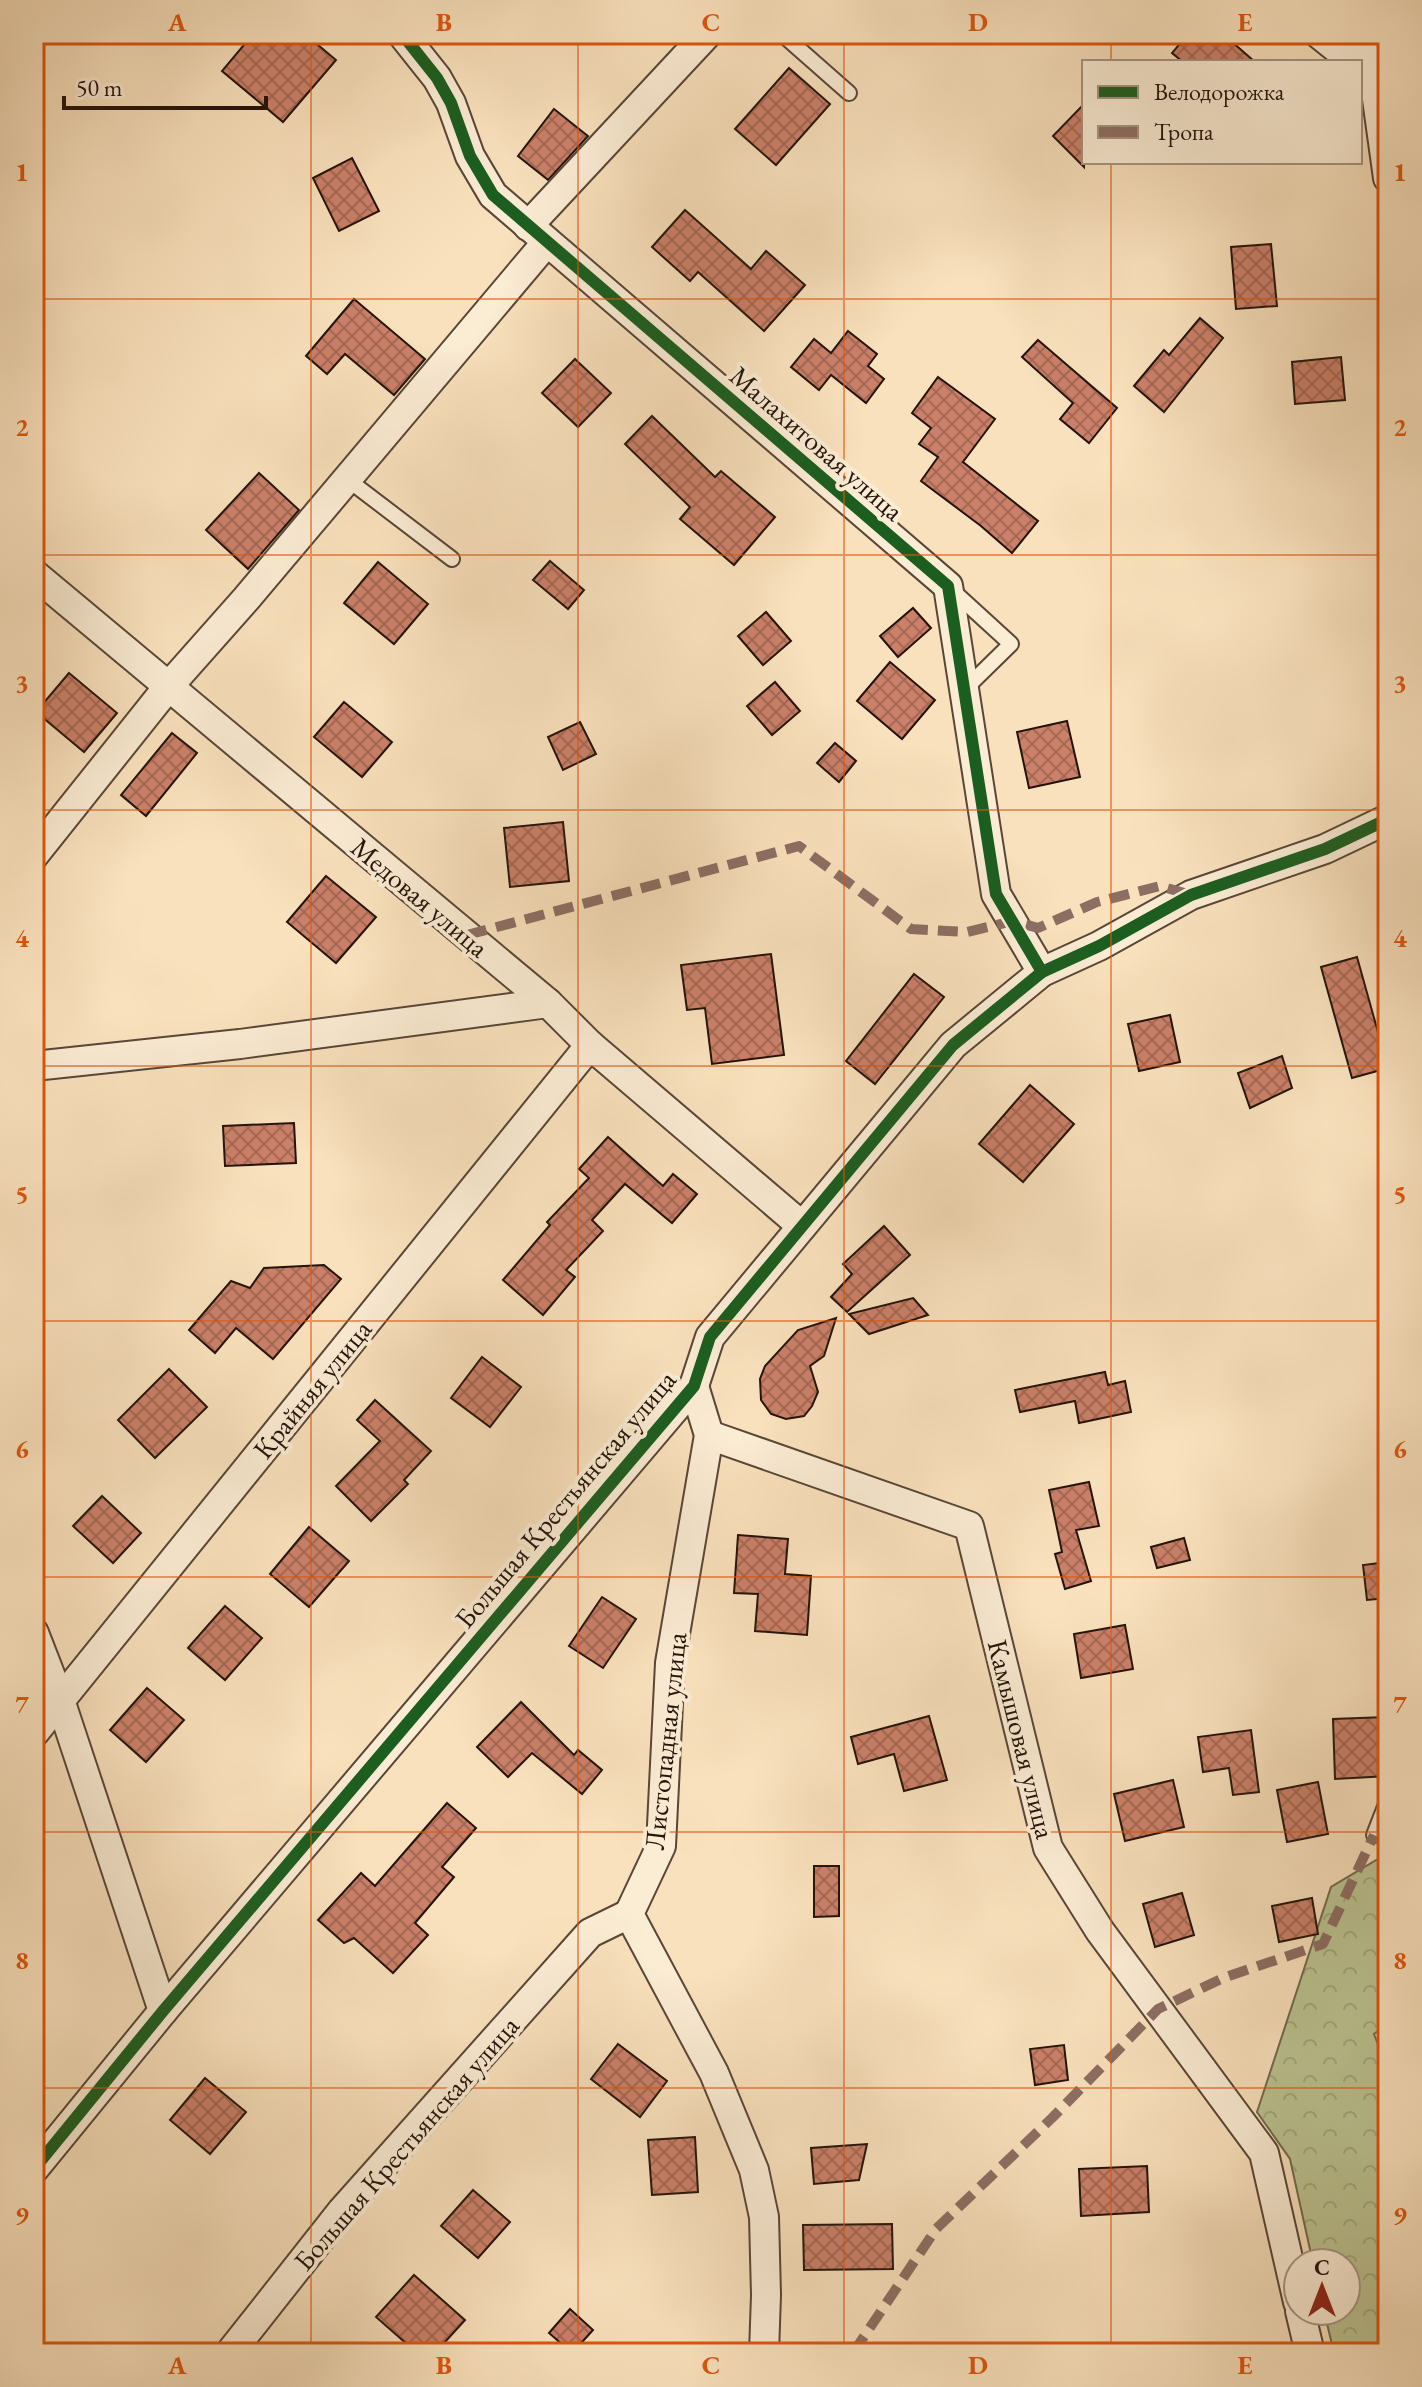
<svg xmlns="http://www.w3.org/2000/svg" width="1422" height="2387" font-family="'EB Garamond',serif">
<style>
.forest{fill:url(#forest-crowns);stroke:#706b4e;stroke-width:2}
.building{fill:url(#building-cross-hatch);stroke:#24130a;stroke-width:2}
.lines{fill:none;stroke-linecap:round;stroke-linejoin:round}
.service-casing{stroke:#594637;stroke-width:18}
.minor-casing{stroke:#594637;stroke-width:32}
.service{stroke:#fbecd4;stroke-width:14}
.minor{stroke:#fbecd4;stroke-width:28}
.quiet{stroke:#8d6e63;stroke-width:10;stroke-dasharray:20 10;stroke-linecap:butt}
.cycleway-casing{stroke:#fbecd4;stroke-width:17}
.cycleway{stroke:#1b5e20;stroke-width:12}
.grid{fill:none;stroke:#de560c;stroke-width:2;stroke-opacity:0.55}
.labels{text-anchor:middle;stroke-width:8;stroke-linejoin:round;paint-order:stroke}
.street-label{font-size:28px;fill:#24130a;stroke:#fbecd4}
.neatline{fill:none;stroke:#de560c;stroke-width:3}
.grid-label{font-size:26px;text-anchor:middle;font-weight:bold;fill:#de560c}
</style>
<defs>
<pattern id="forest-crowns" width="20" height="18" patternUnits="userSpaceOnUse" patternTransform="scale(2)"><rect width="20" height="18" fill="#bcc392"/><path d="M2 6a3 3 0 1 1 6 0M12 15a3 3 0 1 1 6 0" fill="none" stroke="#a1a77d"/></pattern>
<pattern id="building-cross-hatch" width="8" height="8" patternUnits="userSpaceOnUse" patternTransform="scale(2)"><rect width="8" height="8" fill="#cb8069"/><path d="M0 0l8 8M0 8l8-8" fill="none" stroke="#a56855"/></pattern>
</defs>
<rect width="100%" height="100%" fill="#f9e1bd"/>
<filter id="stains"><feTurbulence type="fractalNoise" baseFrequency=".0025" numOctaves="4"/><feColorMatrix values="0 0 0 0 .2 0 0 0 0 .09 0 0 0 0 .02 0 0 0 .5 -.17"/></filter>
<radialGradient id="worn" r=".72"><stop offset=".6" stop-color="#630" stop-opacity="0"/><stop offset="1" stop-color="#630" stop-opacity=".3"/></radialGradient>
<!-- forest -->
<path class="forest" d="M1388 1853V2023L1374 2034 1388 2070V2353H1334L1324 2311H1346V2263H1313L1290 2159 1257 2112 1331 1887Z"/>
<!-- building -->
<g class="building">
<path d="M253 34H305L336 60 283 122 222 71Z"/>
<path d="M1188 34H1223L1255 62H1183L1172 53Z"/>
<path d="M789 68 830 104 776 165 735 129Z"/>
<path d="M1084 104V167L1053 136Z"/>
<path d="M554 109 588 136 548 180 518 156Z"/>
<path d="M352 158 379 211 339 231 313 178Z"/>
<path d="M685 210 751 269 766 251 805 285 764 331 698 272 690 281 652 247Z"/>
<path d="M1271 244 1277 306 1236 309 1231 247Z"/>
<path d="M354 299 425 359 394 395 345 354 327 374 306 356Z"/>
<path d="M1200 318 1223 338 1164 412 1134 386 1164 350 1169 355Z"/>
<path d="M848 331 877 354 868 366 884 379 866 403 831 375 819 390 791 367 814 339 831 353Z"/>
<path d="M1038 340 1117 408 1089 443 1060 419 1073 403 1022 357Z"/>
<path d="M1341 357 1345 400 1295 404 1292 362Z"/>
<path d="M575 359 611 393 578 427 542 393Z"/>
<path d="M938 377 995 419 963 462 1038 521 1012 553 981 526 921 481 938 457 919 444 931 428 912 413Z"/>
<path d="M652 416 715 477 721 471 775 517 734 565 680 519 690 507 625 444Z"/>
<path d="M259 473 299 510 248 569 206 530Z"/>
<path d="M550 561 584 590 568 609 533 580Z"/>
<path d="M378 562 428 604 394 644 344 603Z"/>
<path d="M913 608 931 628 898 657 880 636Z"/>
<path d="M766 612 791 641 763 665 738 636Z"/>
<path d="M890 662 935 700 902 739 857 701Z"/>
<path d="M69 673 117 713 84 752 36 712Z"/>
<path d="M775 682 800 711 772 735 747 706Z"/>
<path d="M344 702 392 742 362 777 314 737Z"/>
<path d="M1067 721 1080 777 1029 788 1017 732Z"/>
<path d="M580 722 596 754 563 770 548 737Z"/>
<path d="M172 733 197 753 146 816 121 795Z"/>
<path d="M835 743 856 761 839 782 817 763Z"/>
<path d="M563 822 569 881 510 887 504 828Z"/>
<path d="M326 876 376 917 336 963 287 922Z"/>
<path d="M771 954 784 1055 712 1064 705 1008 687 1010 681 965Z"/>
<path d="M1357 957 1388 1068 1352 1078 1321 967Z"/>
<path d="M914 974 944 997 875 1084 846 1061Z"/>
<path d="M1170 1015 1180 1062 1139 1071 1128 1024Z"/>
<path d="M1282 1056 1292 1088 1250 1108 1238 1073Z"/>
<path d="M1030 1085 1074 1124 1023 1182 979 1144Z"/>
<path d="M294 1123 296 1163 225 1166 223 1126Z"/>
<path d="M608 1137 663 1186 673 1174 697 1194 672 1223 625 1184 592 1220 603 1231 566 1270 575 1277 543 1315 503 1280 550 1225 547 1222 589 1178 579 1169Z"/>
<path d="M884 1226 910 1255 847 1312 831 1297 852 1274 843 1264Z"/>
<path d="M324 1265 341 1279 273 1359 236 1328 215 1353 189 1330 231 1281 250 1288 264 1268Z"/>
<path d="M913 1298 928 1315 869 1334 849 1314Z"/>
<path d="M836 1318 824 1356 810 1366 818 1392 812 1406 804 1416 786 1419 771 1414 761 1400 760 1379 765 1366 798 1330Z"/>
<path d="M482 1357 521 1387 490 1427 451 1398Z"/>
<path d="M169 1369 207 1407 155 1458 118 1420Z"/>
<path d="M1105 1372 1108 1385 1125 1381 1131 1412 1079 1423 1075 1401 1020 1412 1015 1390Z"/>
<path d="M375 1400 431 1451 404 1480 408 1484 371 1521 336 1486 380 1441 357 1420Z"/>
<path d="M1089 1482 1099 1526 1076 1530 1091 1581 1065 1589 1055 1554 1062 1552 1049 1490Z"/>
<path d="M102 1496 141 1533 113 1563 73 1526Z"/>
<path d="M309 1527 349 1561 309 1607 270 1574Z"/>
<path d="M738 1535 788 1539 785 1574 811 1576 807 1635 755 1631 758 1594 734 1593Z"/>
<path d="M1184 1538 1190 1560 1157 1568 1151 1547Z"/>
<path d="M1388 1562V1598L1367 1600 1363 1565Z"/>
<path d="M602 1597 636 1619 603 1668 569 1646Z"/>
<path d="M225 1606 262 1638 225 1680 188 1648Z"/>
<path d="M1125 1625 1133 1669 1081 1678 1074 1634Z"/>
<path d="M147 1688 184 1720 146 1762 110 1730Z"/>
<path d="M521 1702 574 1755 578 1750 602 1770 582 1794 532 1753 508 1777 477 1747Z"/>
<path d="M929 1716 947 1780 904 1791 894 1754 858 1764 851 1737Z"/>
<path d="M1386 1717 1388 1776 1335 1779 1333 1719Z"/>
<path d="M1251 1730 1259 1792 1233 1795 1229 1768 1203 1772 1198 1737Z"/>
<path d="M1173 1780 1184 1827 1125 1841 1114 1794Z"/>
<path d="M1318 1782 1328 1834 1287 1842 1277 1790Z"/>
<path d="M447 1803 476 1828 442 1867 454 1877 415 1923 428 1935 393 1973 354 1938 344 1943 318 1920 361 1873 375 1886Z"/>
<path d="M814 1866H839V1916L814 1917Z"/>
<path d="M1182 1893 1194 1935 1155 1947 1143 1904Z"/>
<path d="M1312 1898 1318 1934 1279 1942 1272 1906Z"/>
<path d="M618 2044 667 2081 640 2117 591 2079Z"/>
<path d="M1064 2045 1068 2080 1035 2085 1030 2049Z"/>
<path d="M205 2078 246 2112 210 2154 170 2120Z"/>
<path d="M695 2137 698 2192 652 2195 648 2140Z"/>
<path d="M867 2144 859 2180 814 2184 811 2148Z"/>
<path d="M1147 2166 1149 2212 1081 2216 1079 2169Z"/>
<path d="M473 2190 510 2222 478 2258 441 2226Z"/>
<path d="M892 2224 893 2269 804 2270 803 2225Z"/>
<path d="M414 2275 465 2320 435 2353H417L376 2317Z"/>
<path d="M570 2309 593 2330 572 2353 549 2333Z"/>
</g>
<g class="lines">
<!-- service casing -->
<g class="service-casing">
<g id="service">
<path d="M782 34 849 93"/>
<path d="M347 479 452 559"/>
<path d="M953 591 1011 644 965 689"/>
<path d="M1374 1835 1388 1799"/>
</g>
</g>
<!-- minor casing -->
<g class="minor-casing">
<g id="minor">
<path d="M402 34 437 78 451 103 470 156 493 195 948 586 996 894 1042 972"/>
<path d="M1319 34 1354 62"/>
<path d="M1368 34 1388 178"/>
<path d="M528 226 707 34"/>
<path d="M34 574 548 1003 590 1045 802 1226"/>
<path d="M34 855 168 687 246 599 546 243"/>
<path d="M34 1066 240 1044 548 1003"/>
<path d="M694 1386 709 1435 670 1663 661 1846 629 1914 714 2073 754 2170 764 2217 766 2295 764 2353"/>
<path d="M709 1435 969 1526 1048 1848 1100 1931 1264 2153 1298 2302"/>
<path d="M34 1633 60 1700 163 2011"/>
<path d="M34 1733 590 1045"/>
<path d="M34 2169 163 2011 694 1386 710 1337 953 1045 1042 972 1099 946 1191 895 1325 849 1388 819"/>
<path d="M1300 2311 1310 2353"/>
<path d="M230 2353 342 2211 590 1933 629 1914"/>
</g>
</g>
<!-- service -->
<use href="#service" class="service"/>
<!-- minor -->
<use href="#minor" class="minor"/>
<!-- quiet -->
<g class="quiet">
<path d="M467 935 799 846 911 929 967 932 1013 921 1038 928 1097 902 1160 886 1191 895"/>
<path d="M853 2353 936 2229 1052 2118 1158 2009 1223 1978 1323 1944 1374 1835"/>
</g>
<!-- cycleway casing -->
<g class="cycleway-casing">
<g id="cycleway">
<path d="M402 34 437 78 451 103 470 156 493 195 948 586 996 894 1042 972"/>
<path d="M34 2169 163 2011 694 1386 710 1337 953 1045 1042 972 1099 946 1191 895 1325 849 1388 819"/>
</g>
</g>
<!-- cycleway -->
<use href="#cycleway" class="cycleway"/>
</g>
<!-- grid -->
<path class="grid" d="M311 34V2353M578 34V2353M844 34V2353M1111 34V62M1111 162V2353M34 299H1388M34 555H1388M34 810H1388M34 1066H1388M34 1321H1388M34 1577H1388M34 1832H1388M34 2088H1388"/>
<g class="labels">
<!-- street labels -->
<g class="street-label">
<text transform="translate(817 443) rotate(41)" y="10">Малахитовая улица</text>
<text transform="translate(420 897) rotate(40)" y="10">Медовая улица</text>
<text transform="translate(312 1389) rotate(-51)" y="10">Крайняя улица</text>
<text transform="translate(565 1499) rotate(-50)" y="10">Большая Крестьянская улица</text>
<text transform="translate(1022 1739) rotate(76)" y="10">Камышовая улица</text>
<text transform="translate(665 1741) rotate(-84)" y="10">Листопадная улица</text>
<text transform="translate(406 2143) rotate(-49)" y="10">Большая Крестьянская улица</text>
</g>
</g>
<!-- margin -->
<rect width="1422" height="2387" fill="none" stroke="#f9e1bd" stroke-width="88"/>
<!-- legend -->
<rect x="1082" y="60" width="280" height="104" fill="#fbecd4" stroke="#a59583" stroke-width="2"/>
<rect x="1098" y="86" width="40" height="12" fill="#1b5e20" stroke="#a59583" stroke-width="2"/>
<text x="1154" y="100" font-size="24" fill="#24130a">Велодорожка</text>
<rect x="1098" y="126" width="40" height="12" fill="#8d6e63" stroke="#a59583" stroke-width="2"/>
<text x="1154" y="140" font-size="24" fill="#24130a">Тропа</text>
<!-- north arrow -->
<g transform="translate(1322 2287)"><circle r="38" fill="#fbecd4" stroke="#a59583" stroke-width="2"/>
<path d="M0-6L14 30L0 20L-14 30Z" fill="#8f2418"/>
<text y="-12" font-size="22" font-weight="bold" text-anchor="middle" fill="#24130a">С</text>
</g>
<!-- scale -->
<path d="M64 96v12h202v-12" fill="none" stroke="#24130a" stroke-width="4"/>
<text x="76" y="96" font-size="24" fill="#24130a" stroke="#fbecd4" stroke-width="6" paint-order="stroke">50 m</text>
<rect x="44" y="44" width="1334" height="2299" class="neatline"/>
<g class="grid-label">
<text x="177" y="31">A</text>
<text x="444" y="31">B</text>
<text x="711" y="31">C</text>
<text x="978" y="31">D</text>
<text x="1245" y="31">E</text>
<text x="22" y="181">1</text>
<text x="1400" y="181">1</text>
<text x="22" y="436">2</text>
<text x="1400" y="436">2</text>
<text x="22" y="692">3</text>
<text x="1400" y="692">3</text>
<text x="22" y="947">4</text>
<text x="1400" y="947">4</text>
<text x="22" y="1203">5</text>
<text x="1400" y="1203">5</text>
<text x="22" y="1458">6</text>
<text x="1400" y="1458">6</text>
<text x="22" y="1713">7</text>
<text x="1400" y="1713">7</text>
<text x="22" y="1969">8</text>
<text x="1400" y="1969">8</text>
<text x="22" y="2224">9</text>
<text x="1400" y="2224">9</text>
<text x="177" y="2374">A</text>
<text x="444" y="2374">B</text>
<text x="711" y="2374">C</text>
<text x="978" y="2374">D</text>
<text x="1245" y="2374">E</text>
</g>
<rect width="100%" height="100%" filter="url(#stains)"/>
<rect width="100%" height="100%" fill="url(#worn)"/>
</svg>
